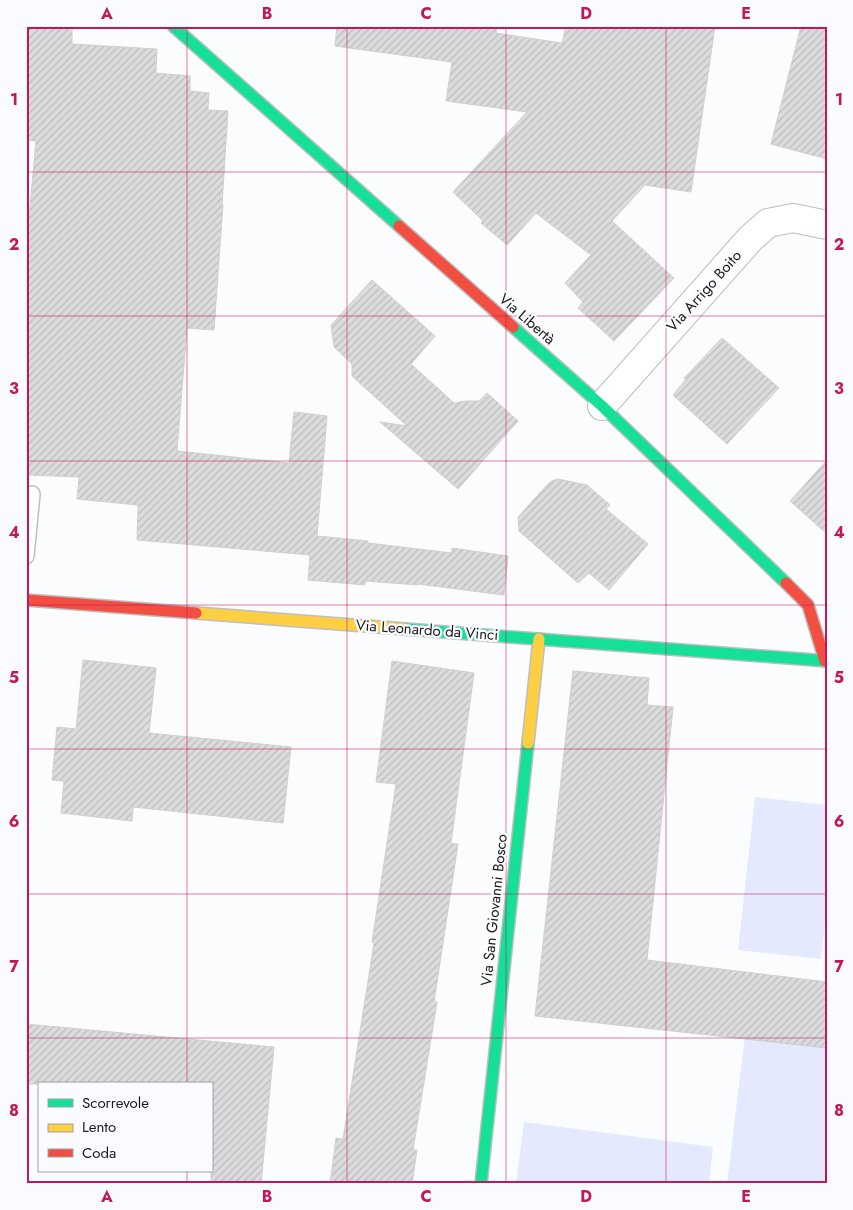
<svg xmlns="http://www.w3.org/2000/svg" width="853" height="1210" font-family="Jost,sans-serif">
<style>
.green{fill:#e4e9fd}
.building{fill:url(#building-hatch);stroke:#cecfd0}
.lines{fill:none;stroke-linecap:round;stroke-linejoin:round}
.lane-casing{stroke:#bdbebf;stroke-width:18}
.street-casing{stroke:#bdbebf;stroke-width:30}
.fast-casing{stroke:#bdbebf;stroke-width:14}
.slow-casing{stroke:#bdbebf;stroke-width:14}
.jam-casing{stroke:#bdbebf;stroke-width:14}
.lane{stroke:#feffff;stroke-width:15}
.street{stroke:#feffff;stroke-width:28}
.fast{stroke:#16e098;stroke-width:11}
.slow{stroke:#ffcf43;stroke-width:11}
.jam{stroke:#f24e42;stroke-width:11}
.grid{fill:none;stroke:#c2185b;stroke-width:1;stroke-opacity:0.55}
.labels{text-anchor:middle;stroke-width:4.5;stroke-linejoin:round;paint-order:stroke}
.street-label{font-size:15px;fill:#19191b;stroke:#fafbfe}
.neatline{fill:none;stroke:#c2185b;stroke-width:2}
.grid-label{font-size:16px;text-anchor:middle;font-weight:bold;fill:#c2185b}
</style>
<defs>
<pattern id="building-hatch" width="6" height="6" patternUnits="userSpaceOnUse" patternTransform="scale(1.25)"><rect width="6" height="6" fill="#dcdcde"/><path d="M-1 1l2-2M0 6l6-6M5 7l2-2" fill="none" stroke="#bcbcbe"/></pattern>
</defs>
<rect width="100%" height="100%" fill="#fbfcfd"/>
<!-- green -->
<g class="green">
<path d="M755 797 827 805V905L821 959 738 950Z"/>
<path d="M745 1036 827 1046V1184H727Z"/>
<path d="M524 1122 713 1147 709 1184H516Z"/>
</g>
<!-- building -->
<g class="building">
<path d="M26 26 72 28V44L157 49 156 73 190 76V91L209 93 208 110 228 111 222 205H223L214 330 187 328 177 451 289 463 294 412 327 416 317 536 368 541V543L452 553V548L508 556 504 595 418 584V585L365 581V585L308 580 310 555 137 540 138 505 77 499 79 477 26 475V249L36 141 26 140Z"/>
<path d="M337 26H497L496 33 562 43 566 26H715L691 192 645 185 612 221 674 278 614 341 578 308 583 302 565 283 591 255 536 213 507 245 481 223 483 221 453 192 527 112 446 101 452 62 335 46Z"/>
<path d="M801 26H827V159L771 144Z"/>
<path d="M372 280 435 336 411 364 454 403 466 401H479L487 393 518 421 458 489 380 422 407 426 352 376V364L334 347 331 325Z"/>
<path d="M722 338 779 388 727 444 673 395 686 379 684 378Z"/>
<path d="M827 460V534L790 501Z"/>
<path d="M558 479 587 485 610 505 606 509 648 544 609 590 589 573 578 583 519 531 518 517 547 485 552 481Z"/>
<path d="M83 660 156 668 149 733 291 747 283 823 133 807 132 821 61 813 64 781 52 780 57 727 76 729Z"/>
<path d="M392 661 474 673 451 843 458 844 434 1002H437L413 1150H417L412 1184H330L336 1138 343 1139 374 943 372 942 396 784 376 782Z"/>
<path d="M573 671 649 678 647 705 673 707 647 960 827 982V1048L535 1016Z"/>
<path d="M26 1024 274 1047 261 1184H211V1084H26Z"/>
</g>
<g class="lines">
<!-- lane casing -->
<g class="lane-casing">
<path id="lane" d="M26 556 32 494"/>
</g>
<!-- street casing -->
<g class="street-casing">
<path id="street" d="M602 406 750 239 768 223 793 218 827 225"/>
</g>
<!-- fast casing -->
<g class="fast-casing">
<g id="fast">
<path d="M173 26 399 226"/>
<path d="M513 327 602 406 786 583"/>
<path d="M405 629 827 661"/>
<path d="M481 1184 528 743"/>
</g>
</g>
<!-- slow casing -->
<g class="slow-casing">
<g id="slow">
<path d="M196 613 405 629"/>
<path d="M528 743 539 639"/>
</g>
</g>
<!-- jam casing -->
<g class="jam-casing">
<g id="jam">
<path d="M399 226 513 327"/>
<path d="M786 583 808 605 825 661"/>
<path d="M26 600 196 613"/>
</g>
</g>
<!-- lane -->
<use href="#lane" class="lane"/>
<!-- street -->
<use href="#street" class="street"/>
<!-- fast -->
<use href="#fast" class="fast"/>
<!-- slow -->
<use href="#slow" class="slow"/>
<!-- jam -->
<use href="#jam" class="jam"/>
</g>
<!-- grid -->
<path class="grid" d="M187 26V1084M347 26V1184M506 26V1184M666 26V1184M26 172H827M26 316H827M26 461H827M26 605H827M26 749H827M26 894H827M26 1038H827M187 1171V1184"/>
<g class="labels">
<!-- street labels -->
<g class="street-label">
<text transform="translate(704 291) rotate(-48)" y="5">Via Arrigo Boito</text>
<text transform="translate(527 319) rotate(41)" y="5">Via Libertà</text>
<text transform="translate(427 630) rotate(4)" y="5">Via Leonardo da Vinci</text>
<text transform="translate(494 910) rotate(-84)" y="5">Via San Giovanni Bosco</text>
</g>
</g>
<!-- border -->
<rect width="853" height="1210" fill="none" stroke="#fafbfe" stroke-width="55"/>
<!-- legend -->
<rect x="38" y="1082" width="175" height="90" fill="#fafbfe" stroke="#a0a1a3"/>
<rect x="48" y="1099" width="25" height="8" fill="#16e098" stroke="#a0a1a3"/>
<text x="82" y="1108" font-size="15" fill="#19191b">Scorrevole</text>
<rect x="48" y="1124" width="25" height="8" fill="#ffcf43" stroke="#a0a1a3"/>
<text x="82" y="1132" font-size="15" fill="#19191b">Lento</text>
<rect x="48" y="1149" width="25" height="8" fill="#f24e42" stroke="#a0a1a3"/>
<text x="82" y="1158" font-size="15" fill="#19191b">Coda</text>
<rect x="28" y="28" width="798" height="1154" class="neatline"/>
<g class="grid-label">
<text x="107" y="19">A</text>
<text x="267" y="19">B</text>
<text x="426" y="19">C</text>
<text x="586" y="19">D</text>
<text x="746" y="19">E</text>
<text x="14" y="105">1</text>
<text x="839" y="105">1</text>
<text x="14" y="250">2</text>
<text x="839" y="250">2</text>
<text x="14" y="394">3</text>
<text x="839" y="394">3</text>
<text x="14" y="538">4</text>
<text x="839" y="538">4</text>
<text x="14" y="683">5</text>
<text x="839" y="683">5</text>
<text x="14" y="827">6</text>
<text x="839" y="827">6</text>
<text x="14" y="972">7</text>
<text x="839" y="972">7</text>
<text x="14" y="1116">8</text>
<text x="839" y="1116">8</text>
<text x="107" y="1202">A</text>
<text x="267" y="1202">B</text>
<text x="426" y="1202">C</text>
<text x="586" y="1202">D</text>
<text x="746" y="1202">E</text>
</g>
</svg>
